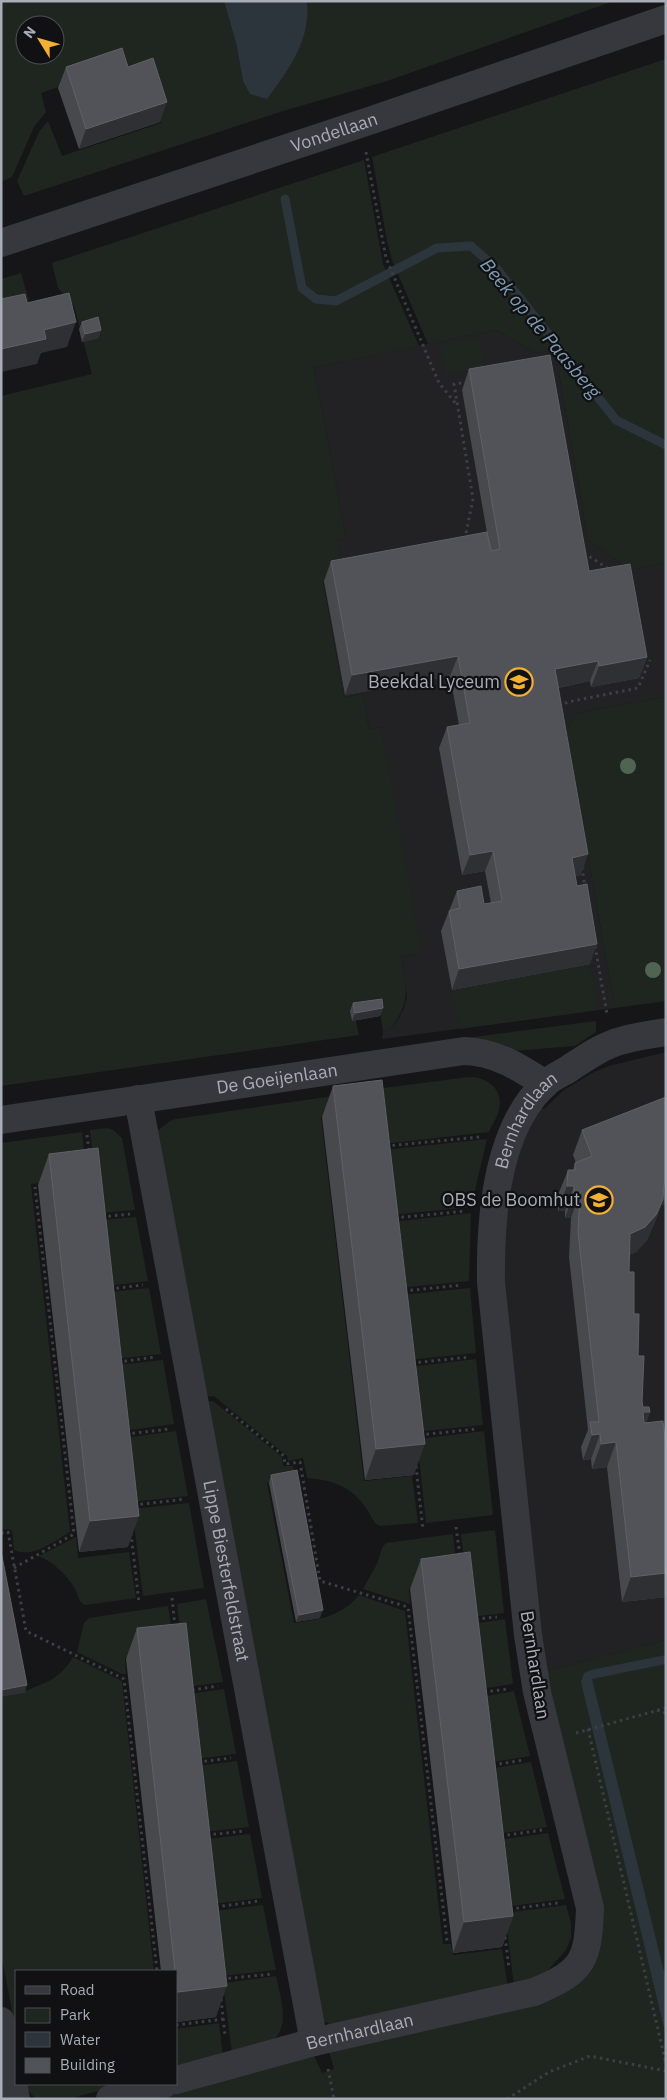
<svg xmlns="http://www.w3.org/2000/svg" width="667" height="2100" font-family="'IBM Plex Sans',sans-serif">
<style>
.built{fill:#222225}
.green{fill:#1e261f;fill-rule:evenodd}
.water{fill:#2c353c}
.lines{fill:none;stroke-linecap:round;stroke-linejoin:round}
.stream{stroke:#2c353c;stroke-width:9}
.path{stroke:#3d3f44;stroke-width:3;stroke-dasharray:2.5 4;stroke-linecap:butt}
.street{stroke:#37383d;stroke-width:28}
.tree{fill:#506452}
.wall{fill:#47494d}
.shaded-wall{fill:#2f3033}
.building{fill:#525359;stroke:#5f6168}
.labels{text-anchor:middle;stroke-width:4.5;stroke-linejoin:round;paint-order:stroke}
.street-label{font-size:18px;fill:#a8adb8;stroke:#111113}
.poi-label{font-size:18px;fill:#a8adb8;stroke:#111113;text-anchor:end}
.water-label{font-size:19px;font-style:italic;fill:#7f9bb3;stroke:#111113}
</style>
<rect width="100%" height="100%" fill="#161618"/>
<!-- built -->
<g class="built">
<path d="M496 330 535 353 545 351 564 364 559 373 588 540 631 570 666 562V697L578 713 566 731 615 1008 382 1039 383 1031 390 1030 399 1018 404 1008 407 997 401 956 417 954 381 727 369 729 363 694 344 697 323 580 337 540 346 538 314 367Z"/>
<path d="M666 1052V1640L542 1672 500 1251 516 1158 539 1106 544 1109 564 1090 594 1072 609 1066Z"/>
</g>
<!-- green -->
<g class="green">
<path d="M1 1H224L236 43 243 81 308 5 307 1H614L384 82 283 111 24 196 17 181 39 132 48 121 62 156 161 123 146 77 116 67 41 93 46 112 34 127 12 177 1 182ZM25 25H55V55H25Z"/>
<path d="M666 59V562L631 570 588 540 559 373 563 364 545 351 535 353 496 330 428 344 392 260 387 241 372 157Z"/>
<path d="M364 160 383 264 419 346 314 367 346 538 337 540 343 576 323 581 344 697 363 694 369 729 381 727 421 947 417 954 401 956C406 992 412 999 390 1030L383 1031 379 1006 350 1010 352 1021H356L359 1035 1 1086V396L92 374 74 306 58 288 52 263Z"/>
<path d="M21 273 30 304 1 314V279Z"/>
<path d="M479 338 484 367 445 375 439 346Z"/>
<path d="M666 697V1001L615 1008 566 731 578 713Z"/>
<path d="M590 964 598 1010 460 1029 452 990Z"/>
<path d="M596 1021V1032L575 1046 512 1051 465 1038Z"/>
<path d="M469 1077C488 1077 504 1090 499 1110 497 1118 492 1125 489 1132L383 1144 376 1089Z"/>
<path d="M367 1091 370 1110 321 1116 364 1481 412 1476 418 1523 380 1526C373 1523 372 1517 368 1511 353 1487 334 1480 307 1478L303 1458 288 1461 287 1456 214 1396 202 1397 156 1132 170 1121 176 1119Z"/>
<path d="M107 1128 113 1130 122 1138 135 1210 99 1213 90 1130Z"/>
<path d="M82 1132 87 1178 31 1184 70 1532C54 1541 33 1559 14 1550L12 1531 8 1529 1 1530V1143Z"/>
<path d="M487 1139 471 1207 391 1215 383 1150Z"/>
<path d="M471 1213 469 1281 399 1288 392 1222Z"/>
<path d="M136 1217 148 1281 107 1286 100 1220Z"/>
<path d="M149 1288 161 1354 115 1359 108 1292Z"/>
<path d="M470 1288 476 1353 408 1360 400 1295Z"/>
<path d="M476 1359 483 1425 416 1432 408 1367Z"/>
<path d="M163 1360 174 1424 123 1431 116 1365Z"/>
<path d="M213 1401 282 1457 283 1466H293L295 1477 267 1483 294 1623C319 1620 342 1616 359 1595L405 1611 443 1944H451L453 1955 502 1949 508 1988 331 2025 324 2021 203 1402Z"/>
<path d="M176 1431 188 1496 131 1502 124 1438Z"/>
<path d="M484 1431 493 1515 426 1523 417 1439Z"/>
<path d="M189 1503 204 1588 143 1596 132 1509Z"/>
<path d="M495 1530 504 1613 471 1617 461 1534Z"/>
<path d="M453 1534 458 1583 409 1588 410 1604 363 1589 377 1564 382 1548 386 1543Z"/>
<path d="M76 1537 78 1558 129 1552 136 1598 85 1605C78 1602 78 1595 75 1589 66 1574 54 1563 39 1556Z"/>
<path d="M206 1599 223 1682 187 1687 177 1604Z"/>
<path d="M168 1606 175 1652 125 1658 126 1674H122L77 1652 84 1623 89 1618Z"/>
<path d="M505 1619 513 1684 479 1689 472 1624Z"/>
<path d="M666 1640V2099H147L313 2053 322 2073 334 2069 328 2048 594 1964 600 1949 601 1935 542 1672Z"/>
<path d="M73 1657 122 1681 154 1971H16V2031L1 1953V1697L25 1693V1691C47 1682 60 1679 73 1657Z"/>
<path d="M224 1689 236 1754 196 1759 188 1694Z"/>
<path d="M514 1691 530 1756 488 1763 480 1697Z"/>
<path d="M237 1761 249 1827 205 1832 197 1766Z"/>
<path d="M531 1762 547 1827 496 1834 489 1769Z"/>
<path d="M548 1833 565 1899 505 1907 497 1840Z"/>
<path d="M250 1834 262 1898 213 1904 206 1839Z"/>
<path d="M263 1905 276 1970 222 1976 214 1911Z"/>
<path d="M566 1905 571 1923V1938L566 1950 541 1978 514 1986 505 1913Z"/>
<path d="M276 1976C280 1995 292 2030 270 2042 259 2048 243 2050 232 2053L223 1983Z"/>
<path d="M219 2023 223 2056 176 2069V2029Z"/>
<path d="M27 2084H124L68 2099H36L28 2090Z"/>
</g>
<!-- water -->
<g class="water">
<path d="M224 1H307C311 40 289 69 267 99L250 94 243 81 236 43Z"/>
<path d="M666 1655V1664L592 1679 666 1980V2036L581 1682 584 1673 591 1670Z"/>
</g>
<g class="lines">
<!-- stream -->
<path class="stream" d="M285 199 302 288 316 299 336 301 437 248 471 246 497 269 616 420 666 445"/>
<!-- path -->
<g class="path">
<path d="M366 152 386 258 439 383 456 404"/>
<path d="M466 533 473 499 454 384 469 382"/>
<path d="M584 553 610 570"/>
<path d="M559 706 568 702 638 688 650 660"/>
<path d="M582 867 585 888"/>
<path d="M595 946 607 1014"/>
<path d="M87 1135 89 1151"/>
<path d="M386 1146 480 1137"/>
<path d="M102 1217 130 1214"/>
<path d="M395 1218 466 1211"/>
<path d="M110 1289 143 1285"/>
<path d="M404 1291 462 1285"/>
<path d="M118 1362 156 1357"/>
<path d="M412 1363 470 1357"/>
<path d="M226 1409 284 1456 285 1464 300 1462 320 1581 408 1607 447 1941"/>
<path d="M126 1434 169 1429"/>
<path d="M420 1435 476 1429"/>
<path d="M416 1466 423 1530"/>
<path d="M134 1505 185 1499"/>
<path d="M456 1527 460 1556"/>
<path d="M1 1533 8 1532 26 1631 124 1679 157 1971"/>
<path d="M131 1533 139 1603"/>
<path d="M14 1568 74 1534 35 1187"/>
<path d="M172 1598 175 1626"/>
<path d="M476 1619 497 1617"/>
<path d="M192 1690 218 1686"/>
<path d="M484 1692 508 1689"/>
<path d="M657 1710 666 1713"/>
<path d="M588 1729 666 2064"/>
<path d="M576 1733 666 1708"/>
<path d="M198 1762 231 1758"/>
<path d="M493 1765 524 1760"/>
<path d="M207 1835 245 1831"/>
<path d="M501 1836 542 1830"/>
<path d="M216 1907 259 1901"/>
<path d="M510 1909 558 1903"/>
<path d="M505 1937 509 1968"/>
<path d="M222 1979 273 1974"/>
<path d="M221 1999 225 2035"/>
<path d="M176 2025 224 2019"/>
<path d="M328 2069 334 2099"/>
<path d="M507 2099 549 2072 590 2056 666 2071"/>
</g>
<!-- street -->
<g class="street">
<path id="s1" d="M1 243 372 120 666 19"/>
<path id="s2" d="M138 1099 314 2042"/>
<path id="s3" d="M1 1120 464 1051C496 1052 519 1067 545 1084"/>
<path d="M1 2021 16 2099"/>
<path id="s4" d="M176 2080 314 2042 534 1992C584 1971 588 1961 590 1908L537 1692 528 1635 491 1282C490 1220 496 1129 545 1084 551 1078 560 1074 567 1070 585 1058 603 1045 624 1040 638 1036 652 1034 666 1032"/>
<path d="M110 2099 164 2084"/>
</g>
</g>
<!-- trees -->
<g class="tree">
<circle cx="628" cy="766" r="8"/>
<circle cx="653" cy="970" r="8"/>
</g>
<!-- wall -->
<g class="wall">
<path d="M66 67 160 122 79 149 58 88Z"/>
<path d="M82 322 101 330 98 338 82 342 79 329Z"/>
<path d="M469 369 589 571 647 657 639 678 591 687 590 681 558 688 581 875 575 876 590 964 452 990 441 931 457 891 484 904 491 903 485 871 462 875 439 748 447 727 459 725 450 676 345 695 324 581 331 561 487 533 462 390Z"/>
<path d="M353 1003 383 1008 380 1016 352 1021 350 1011Z"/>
<path d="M333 1086 414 1475 365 1480 322 1117Z"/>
<path d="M582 1130 661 1206 654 1224 647 1240 636 1252 629 1255V1272L638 1356 643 1407 650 1412 646 1423 666 1449V1597L622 1602 607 1467 592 1469 591 1459 583 1460 581 1447 588 1430 569 1257 571 1218H565V1211H558V1195L568 1170H573L575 1163H576L573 1155Z"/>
<path d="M49 1154 128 1547 79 1552 38 1185Z"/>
<path d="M271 1475 320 1618 296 1622 269 1483Z"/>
<path d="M421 1559 513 1916 502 1947 453 1953 410 1589Z"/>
<path d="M137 1628 216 2017 176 2022V1971H161L126 1659Z"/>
</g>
<!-- shaded-wall -->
<g class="shaded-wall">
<path d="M167 102 160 122 79 149 86 129Z"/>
<path d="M76 322 67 347 41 353 37 364 1 372V349L44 330Z"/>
<path d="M101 330 98 338 82 342 85 334Z"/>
<path d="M458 656 450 676 345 695 352 675Z"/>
<path d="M647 657 639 678 591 687 599 666Z"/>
<path d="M598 661 590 681 547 690 555 669Z"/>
<path d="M493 851 485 871 462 875 470 855Z"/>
<path d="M588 854 581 875 565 878 572 858Z"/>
<path d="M597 944 590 964 452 990 459 969Z"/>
<path d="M383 1008 380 1016 352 1021 355 1013Z"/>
<path d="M666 1182V1204L661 1206 654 1224 647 1240 636 1252 621 1259 630 1234 664 1183Z"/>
<path d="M567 1186H574L565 1211H558Z"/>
<path d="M574 1193H580L571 1218H565Z"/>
<path d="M643 1412H650L641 1437Z"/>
<path d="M600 1434 591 1459 583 1460 592 1435Z"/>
<path d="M616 1442 607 1467 592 1469 601 1444Z"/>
<path d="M425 1444 414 1475 365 1480 376 1449Z"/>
<path d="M139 1516 128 1547 79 1552 90 1521Z"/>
<path d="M666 1573V1597L622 1602 631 1577Z"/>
<path d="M323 1610 320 1618 296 1622 299 1615Z"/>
<path d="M27 1685 25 1693 1 1697V1690Z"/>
<path d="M513 1916 502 1947 453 1953 464 1922Z"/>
<path d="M227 1986 216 2017 176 2022V1996L178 1992Z"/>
</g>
<!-- building -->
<g class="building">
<path d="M122 48 128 67 153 58 167 102 86 129 66 67Z"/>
<path d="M69 293 76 322 44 330 46 339 1 349V299L25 294 27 303Z"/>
<path d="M98 317 101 330 85 334 82 322Z"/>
<path d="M550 355 589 571 630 564 647 657 599 666 598 661 555 669 588 854 572 858 577 886 587 884 597 944 459 969 449 911 460 908 457 891 481 886 484 904 502 901 493 851 470 855 447 727 470 723 458 656 352 675 331 561 487 532 491 551 500 549 469 369Z"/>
<path d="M382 999 383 1008 355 1013 353 1003Z"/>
<path d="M382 1080 425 1444 376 1449 333 1086Z"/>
<path d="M666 1097V1182L664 1183 663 1199 656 1215 645 1227 630 1234 629 1272H634V1314H639L638 1356H644L642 1402 643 1407H649L650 1412H643L644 1423 663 1421 666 1449V1573L631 1577 616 1442 601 1444 600 1434 592 1435 590 1422H599L578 1232 580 1193H574V1186H567L568 1170H575V1163L592 1156 582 1130Z"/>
<path d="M98 1148 139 1516 90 1521 49 1154Z"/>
<path d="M297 1470 323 1610 299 1615 271 1475Z"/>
<path d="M1 1551 27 1685 1 1690Z"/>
<path d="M470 1552 513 1916 464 1922 421 1559Z"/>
<path d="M186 1623 227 1986 178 1992 176 1971H175L137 1628Z"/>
</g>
<!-- icons -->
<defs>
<g id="school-ring" transform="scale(1.4375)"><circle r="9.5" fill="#111113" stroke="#f2b134" stroke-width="1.5"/><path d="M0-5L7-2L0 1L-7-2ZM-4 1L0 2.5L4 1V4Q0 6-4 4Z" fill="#f2b134"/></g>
</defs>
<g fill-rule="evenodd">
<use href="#school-ring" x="519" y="682"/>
<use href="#school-ring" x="599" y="1200"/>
</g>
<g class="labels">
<!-- street labels -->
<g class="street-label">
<text dy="6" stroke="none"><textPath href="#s1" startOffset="351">Vondellaan</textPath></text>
<text dy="6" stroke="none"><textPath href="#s3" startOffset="279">De Goeijenlaan</textPath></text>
<text dy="6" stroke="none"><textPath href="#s4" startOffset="1284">Bernhardlaan</textPath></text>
<text dy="6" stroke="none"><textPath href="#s2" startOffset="480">Lippe Biesterfeldstraat</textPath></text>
<text transform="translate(535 1665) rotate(81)" y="6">Bernhardlaan</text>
<text dy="6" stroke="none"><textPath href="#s4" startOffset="190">Bernhardlaan</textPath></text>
</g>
<!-- poi labels -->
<g class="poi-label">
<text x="500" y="688">Beekdal Lyceum</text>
<text x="580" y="1206">OBS de Boomhut</text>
</g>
<!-- water labels -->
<g class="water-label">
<text transform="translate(541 328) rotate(50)" y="7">Beek op de Paasberg</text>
</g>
</g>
<!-- border -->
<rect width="667" height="2100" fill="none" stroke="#a8adb8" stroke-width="5"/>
<!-- legend -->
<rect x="15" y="1970" width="162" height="115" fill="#111113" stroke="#4d4f55"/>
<rect x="25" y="1986" width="25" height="8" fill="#37383d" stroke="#4d4f55"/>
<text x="60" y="1995" font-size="15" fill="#a8adb8">Road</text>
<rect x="25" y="2008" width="25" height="15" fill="#1e261f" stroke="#4d4f55"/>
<text x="60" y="2020" font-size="15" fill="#a8adb8">Park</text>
<rect x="25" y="2032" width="25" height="15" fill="#2c353c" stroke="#4d4f55"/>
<text x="60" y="2045" font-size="15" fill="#a8adb8">Water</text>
<rect x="25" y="2058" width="25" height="15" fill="#525359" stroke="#4d4f55"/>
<text x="60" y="2070" font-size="15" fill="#a8adb8">Building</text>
<!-- north arrow -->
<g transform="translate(40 40) rotate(307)"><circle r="24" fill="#111113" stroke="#4d4f55"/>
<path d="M0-4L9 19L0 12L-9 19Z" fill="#f2b134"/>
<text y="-8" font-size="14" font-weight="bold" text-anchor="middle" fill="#a8adb8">N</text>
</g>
</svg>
